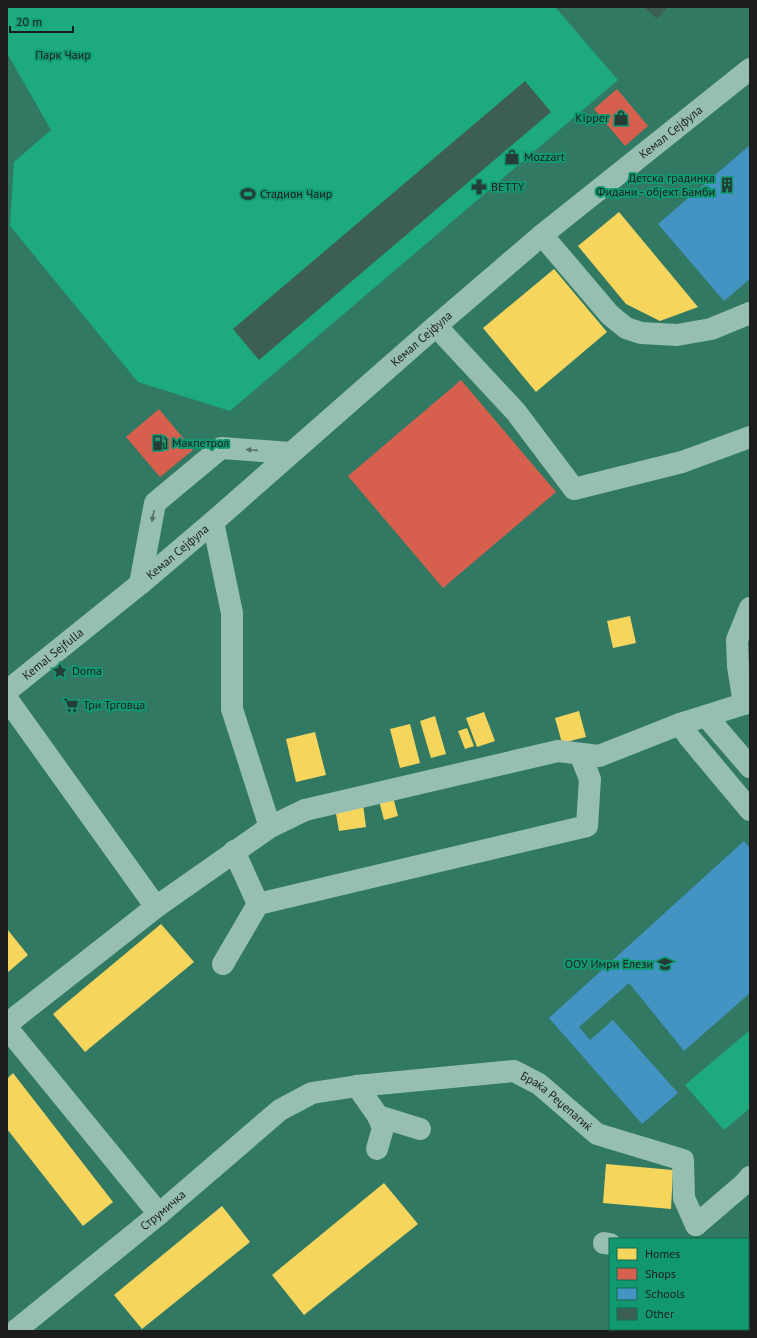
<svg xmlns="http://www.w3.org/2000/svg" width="757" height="1338" font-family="'PT Sans',sans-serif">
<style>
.green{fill:#1caa7e}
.homes{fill:#f6d55c}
.shops{fill:#d6604d}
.schools{fill:#4393c3}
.building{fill:#3c5e53}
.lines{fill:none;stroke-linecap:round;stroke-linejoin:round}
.minor{stroke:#96bfb2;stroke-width:22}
.oneway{fill:#5a6e68}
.labels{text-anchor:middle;stroke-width:4;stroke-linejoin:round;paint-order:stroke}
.park-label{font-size:12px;fill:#1a1d1c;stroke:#129870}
.poi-label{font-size:12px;fill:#1d1d1d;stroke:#129870;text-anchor:start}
.street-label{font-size:12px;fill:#1d1d1d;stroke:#129870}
</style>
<rect width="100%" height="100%" fill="#317963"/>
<!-- green -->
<g class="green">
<path d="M7 7H555L618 80 230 411 138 382 10 226 14 162 51 130 7 53Z"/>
<path d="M750 1030V1108L724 1130 685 1085Z"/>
</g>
<!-- homes -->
<g class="homes">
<path d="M619 212 698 307 660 321 626 304 578 246Z"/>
<path d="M554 269 607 332 536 392 483 328Z"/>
<path d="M630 616 636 643 613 648 607 621Z"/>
<path d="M579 711 586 737 562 743 555 718Z"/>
<path d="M484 712 495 741 477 747 466 718Z"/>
<path d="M435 716 446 754 431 758 420 721Z"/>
<path d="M410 724 420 763 400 768 390 729Z"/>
<path d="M467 728 474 746 465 749 458 731Z"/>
<path d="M315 732 326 775 296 782 286 739Z"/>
<path d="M392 793 398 816 384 820 378 797Z"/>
<path d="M363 804 366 827 339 831 335 808Z"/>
<path d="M161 924 194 962 85 1052 53 1014Z"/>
<path d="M7 929 28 955 7 973Z"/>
<path d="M13 1073 113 1202 83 1226 7 1129V1079Z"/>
<path d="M606 1164 673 1170 671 1209 603 1203Z"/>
<path d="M384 1183 418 1224 304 1315 272 1275Z"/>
<path d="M222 1206 250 1242 142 1329 114 1295Z"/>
<path d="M621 1329H645L644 1331H627Z"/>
</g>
<!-- shops -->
<g class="shops">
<path d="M617 89 648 126 625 146 594 109Z"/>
<path d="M461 380 556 492 443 588 348 476Z"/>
<path d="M159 409 193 450 160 477 126 437Z"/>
</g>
<!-- schools -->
<g class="schools">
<path d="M750 145V279L724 301 658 224Z"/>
<path d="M744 841 750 848V993L684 1051 629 983 579 1027 590 1040 613 1020 678 1093 642 1124 549 1018Z"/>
</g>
<!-- building -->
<g class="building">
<path d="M644 7H668L657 19Z"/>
<path d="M525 81 551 112 259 360 233 329Z"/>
</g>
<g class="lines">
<!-- minor -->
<g class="minor">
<path d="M542 235 610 315 626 328 641 333 677 335 711 329 750 313"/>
<path d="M436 326 516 412 574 489 682 462 750 437"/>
<path d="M213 522 232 613V709L270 827"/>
<path d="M140 584 155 503 221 448 291 453"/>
<path id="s1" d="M7 691 140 584 213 522 436 326 542 235 750 69"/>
<path d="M7 699 156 907 7 1024"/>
<path d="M744 704 738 666 737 640 750 608"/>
<path d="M706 716 750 767"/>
<path d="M680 724 689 737 750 810"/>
<path d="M258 904 587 826 590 779 580 754"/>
<path d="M156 907 270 827 305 810 558 751 599 756 680 724 750 702"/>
<path d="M223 964 258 904 234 851"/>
<path d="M7 1028 159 1214"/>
<path d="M357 1086 378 1116 420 1129"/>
<path d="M377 1149 383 1128 378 1116"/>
<path d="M696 1225 745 1183 750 1177"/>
<path d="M604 1243 610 1244"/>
<path id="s2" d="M15 1331 159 1214 280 1110 312 1093 357 1086 514 1071 539 1084 597 1134 683 1160 684 1198 696 1225"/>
<path d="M678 1331V1329"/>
</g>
</g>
<!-- one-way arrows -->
<defs><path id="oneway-solid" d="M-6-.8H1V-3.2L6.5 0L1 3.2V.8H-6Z"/></defs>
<g class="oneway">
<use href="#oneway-solid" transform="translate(252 450) rotate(-176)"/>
<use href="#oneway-solid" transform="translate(153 516) rotate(101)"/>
</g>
<!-- icons -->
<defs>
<g id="shop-bare" transform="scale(1.2)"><path d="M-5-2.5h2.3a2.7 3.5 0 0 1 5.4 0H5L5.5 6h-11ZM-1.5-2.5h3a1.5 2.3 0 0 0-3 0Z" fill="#243d36" stroke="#129870" stroke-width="2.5" paint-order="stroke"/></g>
<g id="building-bare" transform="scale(1.2)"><path d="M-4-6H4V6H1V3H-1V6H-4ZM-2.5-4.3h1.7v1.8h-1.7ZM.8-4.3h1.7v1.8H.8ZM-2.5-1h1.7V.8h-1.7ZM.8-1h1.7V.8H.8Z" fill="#243d36" stroke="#129870" stroke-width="2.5" paint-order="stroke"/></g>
<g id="pharmacy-bare" transform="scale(1.2)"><path d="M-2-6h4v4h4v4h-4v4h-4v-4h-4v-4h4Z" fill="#243d36" stroke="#129870" stroke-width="2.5" paint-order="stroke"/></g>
<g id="stadium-bare" transform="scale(1.2)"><path d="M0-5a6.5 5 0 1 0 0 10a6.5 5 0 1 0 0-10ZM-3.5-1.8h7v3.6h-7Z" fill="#243d36" stroke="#129870" stroke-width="2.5" paint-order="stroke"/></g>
<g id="fuel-bare" transform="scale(1.2)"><path d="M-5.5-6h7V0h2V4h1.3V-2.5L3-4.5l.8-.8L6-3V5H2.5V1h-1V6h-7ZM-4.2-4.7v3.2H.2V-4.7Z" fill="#243d36" stroke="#129870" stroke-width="2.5" paint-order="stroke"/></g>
<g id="sight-bare" transform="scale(1.2)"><path d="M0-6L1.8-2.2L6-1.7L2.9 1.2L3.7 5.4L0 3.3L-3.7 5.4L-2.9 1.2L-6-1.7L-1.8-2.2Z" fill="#243d36" stroke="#129870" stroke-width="2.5" paint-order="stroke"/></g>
<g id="supermarket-bare" transform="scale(1.2)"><path d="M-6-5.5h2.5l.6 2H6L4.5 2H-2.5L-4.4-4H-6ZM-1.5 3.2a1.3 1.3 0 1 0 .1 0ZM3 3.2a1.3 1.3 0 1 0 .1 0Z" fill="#243d36" stroke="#129870" stroke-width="2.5" paint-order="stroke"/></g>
<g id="school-bare" transform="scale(1.2)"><path d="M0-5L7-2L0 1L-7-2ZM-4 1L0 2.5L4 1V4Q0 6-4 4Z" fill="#243d36" stroke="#129870" stroke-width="2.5" paint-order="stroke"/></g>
</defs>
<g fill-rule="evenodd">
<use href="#shop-bare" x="621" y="118"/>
<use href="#shop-bare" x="512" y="157"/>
<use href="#building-bare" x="727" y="185"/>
<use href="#pharmacy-bare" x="479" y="187"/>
<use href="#stadium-bare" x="248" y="194"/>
<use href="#fuel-bare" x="160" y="443"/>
<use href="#sight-bare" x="60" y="671"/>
<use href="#supermarket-bare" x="71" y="705"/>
<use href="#school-bare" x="665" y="964"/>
</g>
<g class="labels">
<!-- park labels -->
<g class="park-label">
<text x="63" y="59">Парк Чаир</text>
</g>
<!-- poi labels -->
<g class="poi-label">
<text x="609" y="122" text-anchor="end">Kipper</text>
<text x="524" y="161">Mozzart</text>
<text x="715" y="182" text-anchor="end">Детска градинка<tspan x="715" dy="14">Фидани - објект Бамби</tspan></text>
<text x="491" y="191">BETTY</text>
<text x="260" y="198">Стадион Чаир</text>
<text x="172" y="447">Макпетрол</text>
<text x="72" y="675">Doma</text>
<text x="83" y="709">Три Трговца</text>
<text x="653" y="968" text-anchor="end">ООУ Имри Елези</text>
</g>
<!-- street labels -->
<g class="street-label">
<text dy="4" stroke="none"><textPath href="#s1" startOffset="868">Кемал Сејфула</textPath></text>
<text dy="4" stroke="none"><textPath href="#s1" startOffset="544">Кемал Сејфула</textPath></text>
<text dy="4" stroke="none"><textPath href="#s1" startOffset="220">Кемал Сејфула</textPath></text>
<text dy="4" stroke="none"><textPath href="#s1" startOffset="59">Kemal Sejfulla</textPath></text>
<text dy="4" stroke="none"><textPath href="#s2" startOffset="637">Браќа Реџепагиќ</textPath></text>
<text dy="4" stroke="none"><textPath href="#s2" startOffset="191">Струмичка</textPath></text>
</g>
</g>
<!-- border -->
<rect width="757" height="1338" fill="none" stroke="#1d1d1d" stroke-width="16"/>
<!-- legend -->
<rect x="609" y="1238" width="140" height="92" fill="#129870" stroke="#16674f"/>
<rect x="617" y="1248" width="20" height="12" fill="#f6d55c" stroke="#16674f"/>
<text x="645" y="1258" font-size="12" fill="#1d1d1d">Homes</text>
<rect x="617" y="1268" width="20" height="12" fill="#d6604d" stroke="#16674f"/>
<text x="645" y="1278" font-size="12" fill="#1d1d1d">Shops</text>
<rect x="617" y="1288" width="20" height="12" fill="#4393c3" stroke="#16674f"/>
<text x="645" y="1298" font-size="12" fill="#1d1d1d">Schools</text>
<rect x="617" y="1308" width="20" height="12" fill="#3c5e53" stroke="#16674f"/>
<text x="645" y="1318" font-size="12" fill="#1d1d1d">Other</text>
<!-- scale -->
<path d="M10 26v6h63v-6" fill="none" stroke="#1d1d1d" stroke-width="2"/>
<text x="16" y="26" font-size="12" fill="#1d1d1d" stroke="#129870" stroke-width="3" paint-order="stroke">20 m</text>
</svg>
